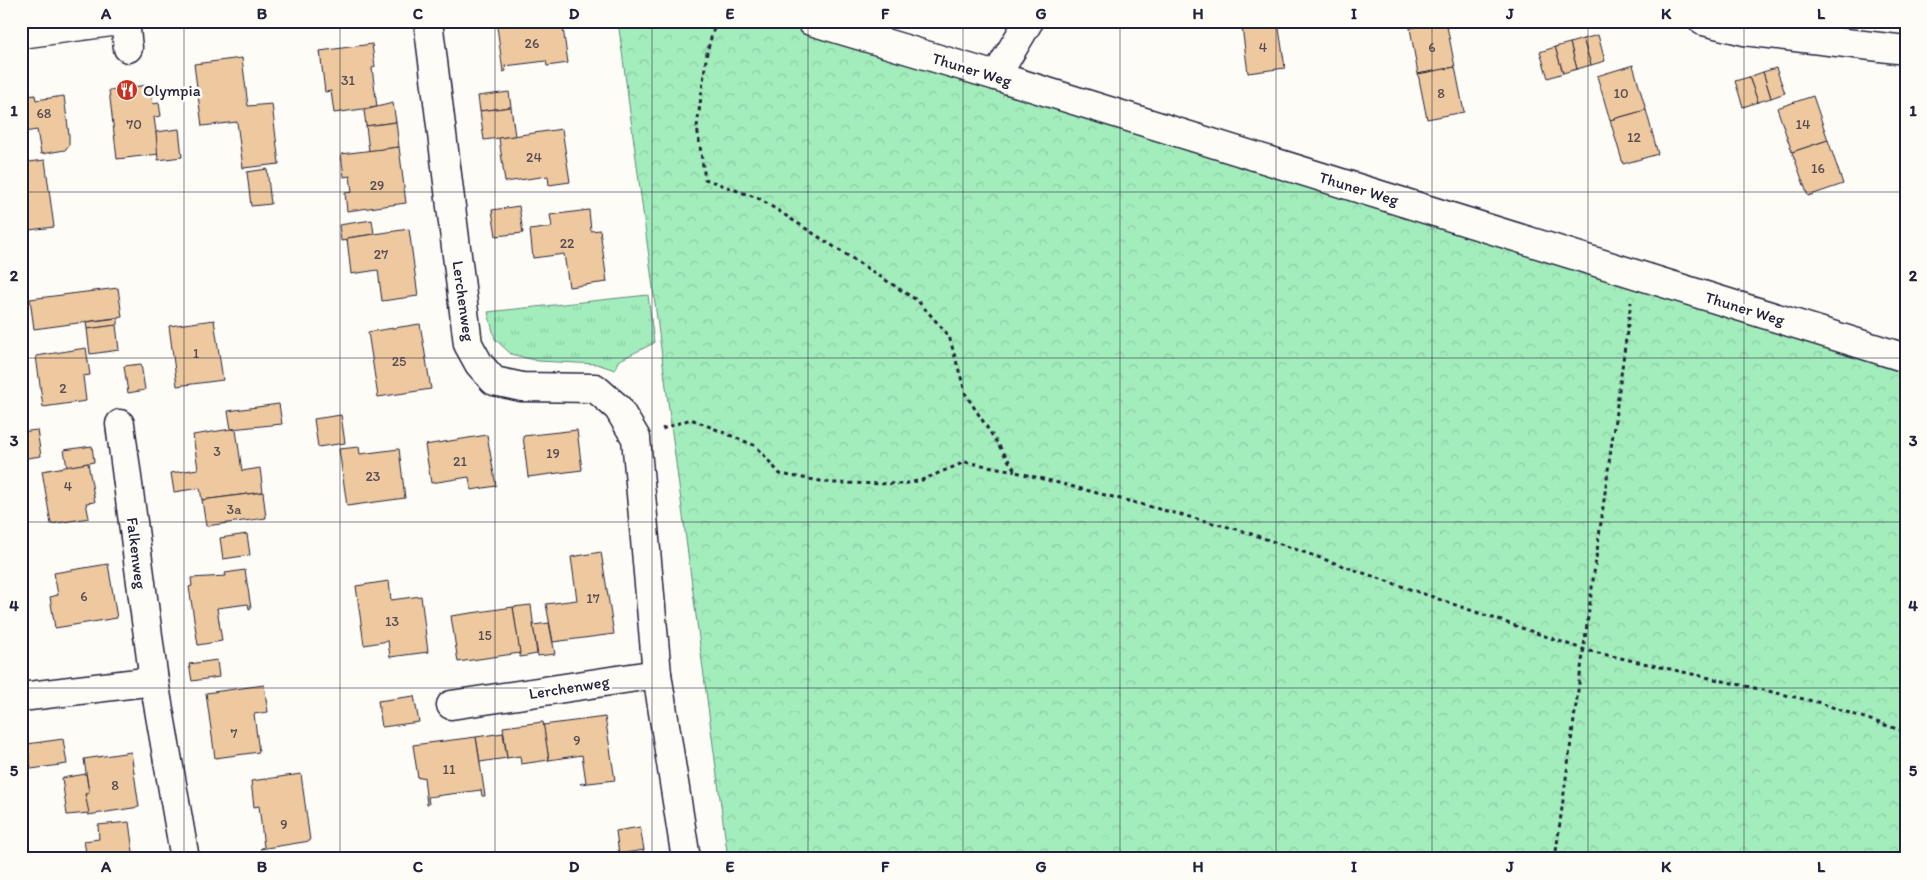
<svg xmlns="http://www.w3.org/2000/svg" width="1927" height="880" font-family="Itim,sans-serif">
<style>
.grass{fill:url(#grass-tufts);stroke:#62887c}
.forest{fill:url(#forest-crowns);stroke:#62887c}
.building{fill:#eec89e;stroke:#22223b}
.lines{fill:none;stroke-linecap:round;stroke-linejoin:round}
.minor-casing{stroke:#22223b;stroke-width:31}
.path{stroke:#22223b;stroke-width:3;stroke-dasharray:4 4;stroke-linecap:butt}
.minor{stroke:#fdfcf7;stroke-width:28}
.grid{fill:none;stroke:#22223b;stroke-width:1;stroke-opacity:0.55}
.labels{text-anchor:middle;stroke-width:5;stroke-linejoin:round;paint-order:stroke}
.number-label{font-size:14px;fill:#554c54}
.street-label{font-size:16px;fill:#22223b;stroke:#fdfcf7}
.poi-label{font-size:16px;fill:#22223b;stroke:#fdfcf7;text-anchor:start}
.neatline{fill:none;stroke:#22223b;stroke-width:2}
.grid-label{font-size:16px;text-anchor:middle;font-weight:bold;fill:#22223b}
</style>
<defs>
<pattern id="grass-tufts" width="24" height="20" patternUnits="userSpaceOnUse" patternTransform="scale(1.25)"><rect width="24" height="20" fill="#a3edbc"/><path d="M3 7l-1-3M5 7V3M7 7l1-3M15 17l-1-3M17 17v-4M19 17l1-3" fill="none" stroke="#8ccba2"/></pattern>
<pattern id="forest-crowns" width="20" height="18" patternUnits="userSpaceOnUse" patternTransform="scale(1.25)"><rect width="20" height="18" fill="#a3edbc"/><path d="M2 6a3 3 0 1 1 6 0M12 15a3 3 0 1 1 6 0" fill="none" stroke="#8ccba2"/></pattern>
</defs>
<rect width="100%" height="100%" fill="#fdfcf7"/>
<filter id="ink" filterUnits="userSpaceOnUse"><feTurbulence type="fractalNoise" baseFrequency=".02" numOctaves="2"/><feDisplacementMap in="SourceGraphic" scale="10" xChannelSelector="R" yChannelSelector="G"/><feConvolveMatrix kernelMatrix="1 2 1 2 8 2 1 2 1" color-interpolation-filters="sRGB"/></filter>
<g filter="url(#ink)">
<!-- grass -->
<path class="grass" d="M648 295 654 343 618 361 615 370 597 364 538 361 511 354 495 339 488 312Z"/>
<!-- forest -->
<path class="forest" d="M618 21H809L1906 360V859H728Z"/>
<!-- building -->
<g class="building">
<path d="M562 21 568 63 547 66 546 61 505 66 506 71 503 72 497 26 528 21Z"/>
<path d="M1241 21H1278V22L1242 27Z"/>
<path d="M1446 21 1455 67 1418 74 1410 28Z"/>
<path d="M1278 22 1285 68 1248 73 1242 27Z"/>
<path d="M1598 35 1605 61 1591 65 1583 39Z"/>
<path d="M1583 39 1591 65 1577 69 1570 43Z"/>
<path d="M1570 43 1577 69 1563 73 1555 47Z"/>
<path d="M372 44 375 67 372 68 377 107 334 113 331 91 325 92 320 51Z"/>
<path d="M1555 47 1563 73 1548 78 1540 52Z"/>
<path d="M242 58 248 106 272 104 279 164 243 168 237 122 202 126 194 64Z"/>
<path d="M1633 65 1646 110 1610 120 1597 76Z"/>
<path d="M1455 67 1464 112 1427 119 1418 74Z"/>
<path d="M1776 68 1785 93 1771 98 1763 72Z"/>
<path d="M1763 72 1771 98 1758 102 1749 77Z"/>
<path d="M1749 77 1758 102 1743 107 1735 81Z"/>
<path d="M131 82V87L150 85 153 104 159 103 161 116 154 117 159 154 117 159 109 90 122 89 121 83Z"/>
<path d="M509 92 511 107 480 111 478 96Z"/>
<path d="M35 95 36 100 64 96 69 135V145L65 150 41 154 37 130 24 132 21 126V97Z"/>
<path d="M1813 96 1828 140 1792 152 1777 108Z"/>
<path d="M393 103 396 122 366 126 364 110Z"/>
<path d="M511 107 515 136 484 140 480 111Z"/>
<path d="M1646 110 1658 154 1623 164 1610 120Z"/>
<path d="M396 122 399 147 369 151 366 126Z"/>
<path d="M179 129 182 157 158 160 156 132Z"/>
<path d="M562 129 570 182 549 185 548 176 505 182 499 138Z"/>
<path d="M1828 140 1843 184 1808 196 1792 152Z"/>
<path d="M399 147 406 203 347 211 345 193 352 192 350 176 344 177 341 154Z"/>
<path d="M45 160 54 227 29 230 21 163Z"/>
<path d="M267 169 271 204 251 206 247 172Z"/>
<path d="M519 206 523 233 496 236 492 210Z"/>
<path d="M589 210 591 231 600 230 607 282 569 287 564 254 533 258 530 230 552 227 550 215Z"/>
<path d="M372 220 374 234 347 238V240L341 241 339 225Z"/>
<path d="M409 229 418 296 382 301 378 270 351 274 347 238Z"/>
<path d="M118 288 122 317 34 329 30 299Z"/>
<path d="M118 318V325L87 329 86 322Z"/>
<path d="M214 320 223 380 177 386 169 326Z"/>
<path d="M420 324 431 389 378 397 368 332Z"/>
<path d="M116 325 119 350 90 354 87 329Z"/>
<path d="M86 348 90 375 83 376 86 401 43 407 36 356Z"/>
<path d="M141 364 145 390 128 393 124 366Z"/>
<path d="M279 404 282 424 231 429 228 411Z"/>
<path d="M341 415 345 443 318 447 314 419Z"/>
<path d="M231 429 236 430 242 471 260 468 263 492 202 500 200 488 174 492 171 473 198 469 193 435Z"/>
<path d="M37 430 41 456 21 459V432Z"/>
<path d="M577 430 582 470 528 477 523 436Z"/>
<path d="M487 435 496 486 471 490 469 477 431 483 425 445Z"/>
<path d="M92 446 94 462 67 467 64 450Z"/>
<path d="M359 447 360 454 399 449 405 498 347 506 339 449Z"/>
<path d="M88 463 95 502 86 503 89 518 51 524 42 471Z"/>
<path d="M263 492 266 518 206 526 202 500Z"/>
<path d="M247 534 250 555 223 559 220 538Z"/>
<path d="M601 552 614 634 553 642 546 604 577 600 571 557Z"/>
<path d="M108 564 117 618 55 628 50 597 58 595 54 573Z"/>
<path d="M245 570 251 608 249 609 248 604 217 608 222 641 198 645 189 587 192 586 191 578 226 576 225 573Z"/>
<path d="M389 581 391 600 421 596 428 652 390 657 388 641 364 645 356 586Z"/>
<path d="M531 605 537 654 520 657 513 607Z"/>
<path d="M513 607 520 653 458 662 451 616Z"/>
<path d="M549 623 555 654 538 656 533 625Z"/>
<path d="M217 660 219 677 192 681 189 664Z"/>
<path d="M264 685 268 712 254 714 259 752 215 758 206 693Z"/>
<path d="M414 696 419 722 382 727 378 701Z"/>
<path d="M605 717 615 780 580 784 586 782 582 755 549 760 543 725Z"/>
<path d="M543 722 549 760 521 764 520 756 507 758 503 727Z"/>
<path d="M503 733 507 758 480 762 476 737Z"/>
<path d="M476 737 485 796H482L481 790 428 797 429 804 427 805 424 777 418 778 413 745Z"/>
<path d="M63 739 67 764 31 769 27 744Z"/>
<path d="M131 752 139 807 88 815 85 794 89 793 84 759Z"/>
<path d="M86 774 89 793 85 794 89 813 67 815 62 778Z"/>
<path d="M301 774 310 841 260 849 264 847 259 806 254 807 251 781Z"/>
<path d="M129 822 134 859H87L84 841 99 839 98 825Z"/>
<path d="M640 827 644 850 619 854 616 831Z"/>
</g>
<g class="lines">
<!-- minor casing -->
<g class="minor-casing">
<g id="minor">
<path d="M125 21 128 48"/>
<path d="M428 21 468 344 479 364 494 381 522 387 595 388 618 408 636 438 657 674 686 859"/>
<path d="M811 21 996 76 1906 358"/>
<path d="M1703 21 1744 31 1906 50"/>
<path d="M21 34 119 21"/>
<path d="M996 76 1029 21"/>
<path d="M120 424 154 681"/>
<path d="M21 697 154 681 185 859"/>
<path d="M451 705 657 674"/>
</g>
</g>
<!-- path -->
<g class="path">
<path d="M716 21 707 52 697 127 705 179 760 199 918 301 949 336 966 395 1016 472 1240 530 1585 650 1817 702 1906 732"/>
<path d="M662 429 691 419 756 446 780 474 832 483 903 484 922 480 965 462 1015 471"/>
<path d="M1555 859 1631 302"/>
</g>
<!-- minor -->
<use href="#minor" class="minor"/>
</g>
</g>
<!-- grid -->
<path class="grid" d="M184 21V859M340 21V859M495 21V859M652 21V859M808 21V859M963 21V859M1120 21V859M1276 21V859M1432 21V859M1588 21V859M1744 21V859M21 192H1906M21 358H1906M21 522H1906M21 688H1906"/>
<!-- icons -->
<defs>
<g id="restaurant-disc" transform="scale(1.125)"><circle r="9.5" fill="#c8321e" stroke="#fdfcf7"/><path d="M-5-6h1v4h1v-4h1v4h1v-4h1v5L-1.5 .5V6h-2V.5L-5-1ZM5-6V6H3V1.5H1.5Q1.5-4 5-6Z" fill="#fff"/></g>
</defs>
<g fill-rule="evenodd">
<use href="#restaurant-disc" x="127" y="90"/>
</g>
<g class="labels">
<!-- number labels -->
<g class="number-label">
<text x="532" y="48">26</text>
<text x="1263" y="52">4</text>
<text x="1432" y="52">6</text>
<text x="348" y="85">31</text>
<text x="1441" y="98">8</text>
<text x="1621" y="98">10</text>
<text x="44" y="118">68</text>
<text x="134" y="129">70</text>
<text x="1803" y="129">14</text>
<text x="1634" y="142">12</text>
<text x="534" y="162">24</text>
<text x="1818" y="173">16</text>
<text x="377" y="190">29</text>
<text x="567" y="248">22</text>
<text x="381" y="259">27</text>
<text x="196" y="358">1</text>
<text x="399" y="366">25</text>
<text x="63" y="393">2</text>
<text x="217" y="456">3</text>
<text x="553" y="458">19</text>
<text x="460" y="466">21</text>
<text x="373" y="481">23</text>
<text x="68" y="491">4</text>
<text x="234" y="514">3a</text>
<text x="84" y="601">6</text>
<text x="593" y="603">17</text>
<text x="392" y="626">13</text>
<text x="485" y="640">15</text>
<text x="234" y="738">7</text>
<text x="577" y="745">9</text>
<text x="449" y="774">11</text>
<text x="115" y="790">8</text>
<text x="284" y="829">9</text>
</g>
<!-- street labels -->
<g class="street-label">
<text transform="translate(972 69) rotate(17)" y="6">Thuner Weg</text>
<text transform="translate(1359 188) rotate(17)" y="6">Thuner Weg</text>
<text transform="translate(464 301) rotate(82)" y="6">Lerchenweg</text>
<text transform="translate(1745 308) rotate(17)" y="6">Thuner Weg</text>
<text transform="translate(137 553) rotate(83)" y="6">Falkenweg</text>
<text transform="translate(569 687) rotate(-9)" y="6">Lerchenweg</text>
</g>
<!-- poi labels -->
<g class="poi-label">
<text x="143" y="96">Olympia</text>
</g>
</g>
<!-- margin -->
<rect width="1927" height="880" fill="none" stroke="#fdfcf7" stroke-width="55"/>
<rect x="28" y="28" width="1872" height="824" class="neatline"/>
<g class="grid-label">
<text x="106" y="19">A</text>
<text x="262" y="19">B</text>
<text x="418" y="19">C</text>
<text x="574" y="19">D</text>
<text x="730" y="19">E</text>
<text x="885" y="19">F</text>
<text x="1041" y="19">G</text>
<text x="1198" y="19">H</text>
<text x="1354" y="19">I</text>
<text x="1510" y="19">J</text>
<text x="1666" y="19">K</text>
<text x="1821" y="19">L</text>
<text x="14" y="116">1</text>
<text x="1913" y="116">1</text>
<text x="14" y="281">2</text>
<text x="1913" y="281">2</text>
<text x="14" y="446">3</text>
<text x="1913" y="446">3</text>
<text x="14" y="611">4</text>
<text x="1913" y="611">4</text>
<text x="14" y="776">5</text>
<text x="1913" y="776">5</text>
<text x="106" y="872">A</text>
<text x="262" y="872">B</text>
<text x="418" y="872">C</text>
<text x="574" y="872">D</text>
<text x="730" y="872">E</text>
<text x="885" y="872">F</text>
<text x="1041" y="872">G</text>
<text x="1198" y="872">H</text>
<text x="1354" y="872">I</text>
<text x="1510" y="872">J</text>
<text x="1666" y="872">K</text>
<text x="1821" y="872">L</text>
</g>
</svg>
